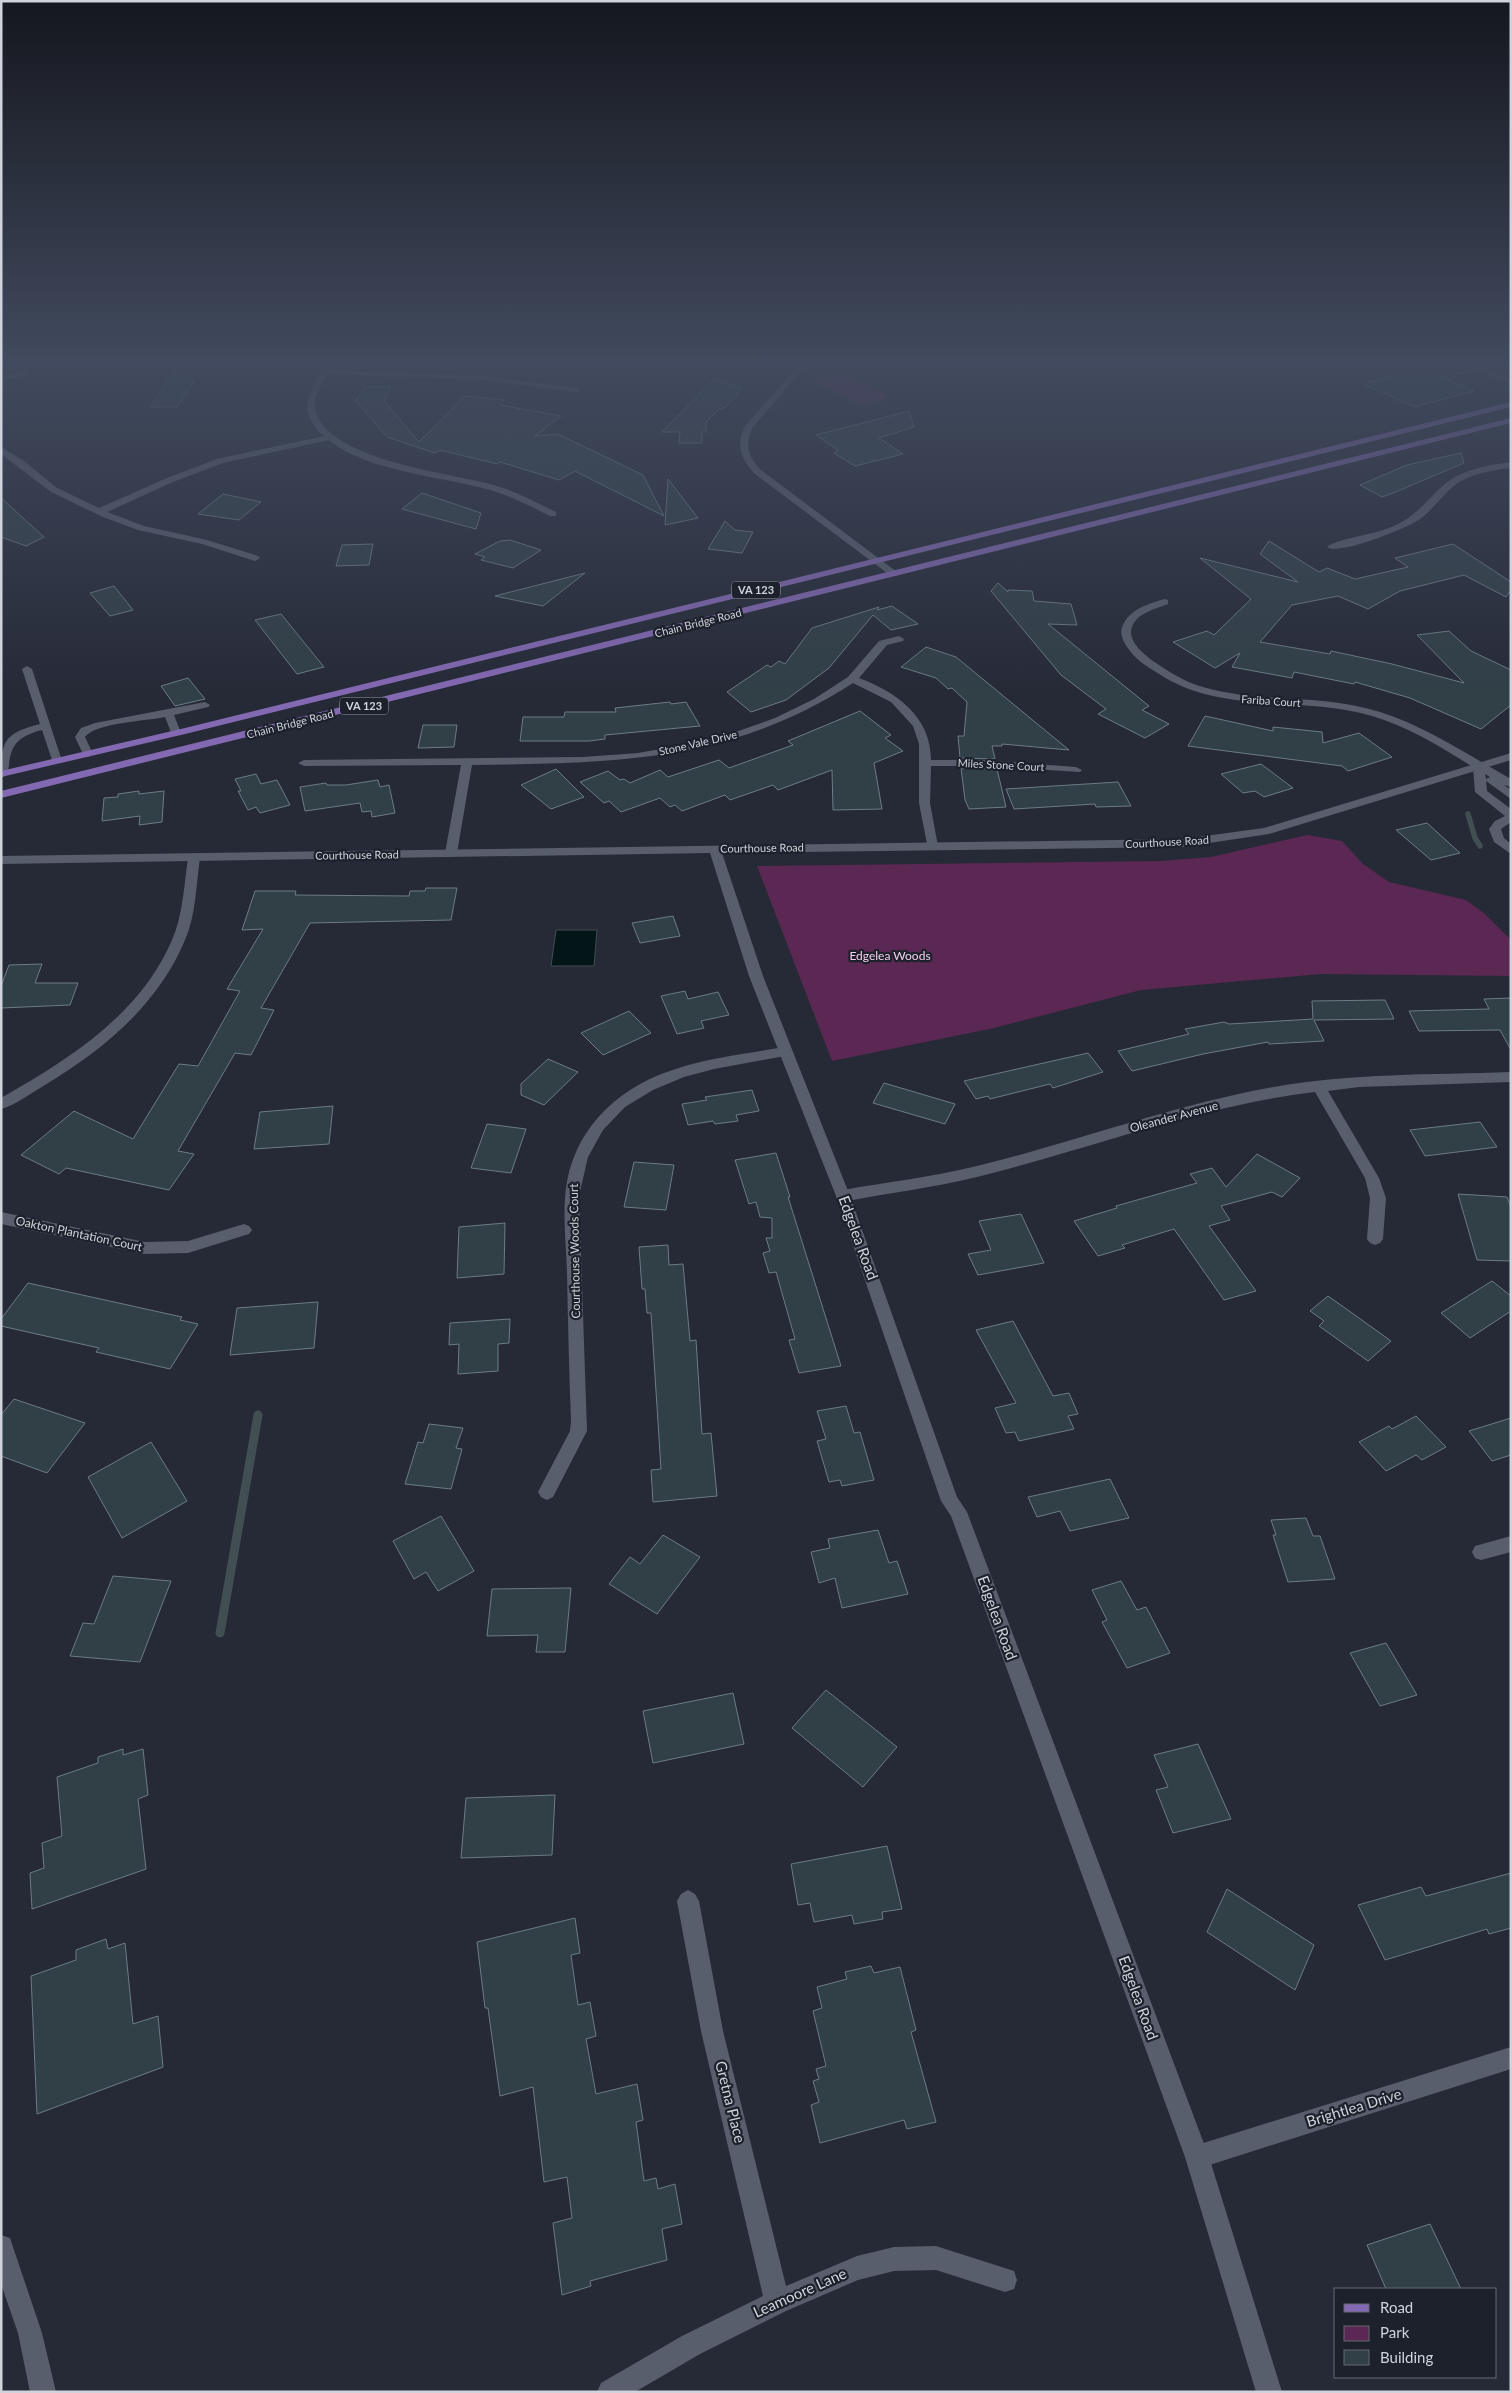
<svg xmlns="http://www.w3.org/2000/svg" width="1512" height="2393" font-family="Lato,sans-serif">
<style>
.green{fill:#5b2753}
.water{fill:#041517;stroke:#414e52}
.lines{fill:none;stroke-linecap:round;stroke-linejoin:round}
.stream-far1{stroke:#414e52;stroke-width:5.5}
.stream{stroke:#414e52;stroke-width:9}
.building{fill:#313f47;stroke:#6c7b85}
.service{fill:#595e6c;fill-rule:evenodd}
.minor{fill:#595e6c;fill-rule:evenodd}
.tertiary{fill:#595e6c;fill-rule:evenodd}
.primary{fill:#8368b2;fill-rule:evenodd}
.labels{text-anchor:middle;stroke-width:4.5;stroke-linejoin:round;paint-order:stroke}
.shield{fill:#1c212c;stroke:#999ea6;stroke-width:1}
.shield-label{font-size:11px;font-weight:bold;fill:#cfd3db}
.far-street-label{font-size:11px;fill:#cfd3db;stroke:#1c212c}
.park-label{font-size:12px;fill:#f5cdec;stroke:#1c212c}
.street-label{font-size:12px;fill:#cfd3db;stroke:#1c212c}
.near-street-label{font-size:15px;fill:#cfd3db;stroke:#1c212c}
</style>
<rect width="100%" height="100%" fill="#262a37"/>
<!-- green -->
<g class="green">
<path d="M842 372 892 397 863 406 812 381Z"/>
<path d="M1307 835 1342 841 1363 864 1389 882 1466 900 1485 914 1511 940V976L1321 974 1141 990 994 1028 832 1061 757 866 1161 861 1211 857Z"/>
</g>
<!-- water -->
<path class="water" d="M556 930H597L594 966H551Z"/>
<g class="lines">
<!-- stream-far1 -->
<path class="stream-far1" d="M1468 814 1475 838 1480 846"/>
<!-- stream -->
<path class="stream" d="M220 1633 258 1415"/>
</g>
<!-- building -->
<g class="building">
<path d="M177 368 194 382 177 407H150Z"/>
<path d="M1422 368 1474 391 1414 407 1364 384Z"/>
<path d="M714 379 742 388 726 407 719 409 706 422V432H702V443H679L680 432H662Z"/>
<path d="M364 387H391L384 401 419 442 465 396 504 400 500 405 561 416 535 436 558 434 643 475 664 516 575 471 559 480 500 462 497 464 440 450 435 453 387 437 356 401Z"/>
<path d="M909 411 914 427 879 438 903 454 855 466 834 453 838 450 816 435Z"/>
<path d="M1461 453 1464 463 1393 493 1382 497 1360 485 1407 465Z"/>
<path d="M668 479 698 518 665 525Z"/>
<path d="M422 493 481 513 476 529 402 509Z"/>
<path d="M223 494 261 502 239 520 198 514Z"/>
<path d="M1 498 44 537 26 546 1 537Z"/>
<path d="M725 521 735 530 753 532 742 553 708 549Z"/>
<path d="M510 540 541 550 513 568 481 560 485 557 475 554 500 541Z"/>
<path d="M1269 541 1319 572 1327 568 1355 579 1408 567 1395 558 1453 544 1511 582V590L1506 597 1464 575 1400 591 1368 609 1338 596 1292 605 1260 642 1330 654 1331 651 1392 664 1464 683 1417 635 1449 631 1471 651 1511 670V705L1481 729 1410 698 1355 682 1354 684 1294 672 1292 678 1232 667 1240 653 1215 668 1173 642 1207 631 1214 635 1251 599 1200 558 1298 582 1260 554Z"/>
<path d="M373 544 369 565 336 566 342 545Z"/>
<path d="M585 573 543 606 495 596Z"/>
<path d="M998 583 1008 592V590L1032 591 1034 601 1071 604 1077 625 1048 624 1149 706 1142 710 1169 724 1145 738 1098 714 1106 709 1061 675 991 591Z"/>
<path d="M114 586 133 610 110 616 90 593Z"/>
<path d="M892 606 918 624 891 630 873 615 829 668 786 700 751 712 727 692 767 665 771 667 779 661 785 664 812 628 879 607 877 610Z"/>
<path d="M281 614 324 667 297 674 255 620Z"/>
<path d="M926 647 956 657 1069 750 1002 744V746H992L995 759 960 758 958 736H964L967 702 952 688 948 689 936 678 901 667Z"/>
<path d="M188 678 205 699 175 706 161 686Z"/>
<path d="M670 702 671 704 686 702 700 726 605 735V739L589 741H520L523 717H564L565 712H616L615 708Z"/>
<path d="M860 711 891 735 885 738 903 751 874 763 882 809 833 810 832 770 778 790 773 785 730 800 725 795 682 811 675 805 670 807 660 798 621 812 609 801 604 803 580 782 608 771 620 780 624 779 630 783 660 770 668 777 719 760 729 768 793 745 788 741Z"/>
<path d="M1205 716 1273 731V727L1322 732 1323 743 1359 733 1392 757 1348 771 1342 766 1188 746Z"/>
<path d="M423 725H457L454 747 418 748Z"/>
<path d="M1261 764 1293 788 1264 797 1255 791 1243 793 1221 774Z"/>
<path d="M961 768 997 769 1006 807 969 809 965 800Z"/>
<path d="M556 769 584 797 551 809 521 785Z"/>
<path d="M256 774 261 784 277 780 290 805 260 813 256 807 248 810 238 791H241L235 779Z"/>
<path d="M378 780 380 787 389 785 395 813 372 817 371 811 362 812 360 803 305 811 300 787 326 783 327 785H346Z"/>
<path d="M1118 782 1131 806 1096 807 1095 804 1014 809 1006 789Z"/>
<path d="M139 791V794L164 791 162 822 139 825 140 816 102 821 104 798 118 797V794Z"/>
<path d="M1427 823 1460 853 1431 860 1396 830Z"/>
<path d="M426 888H457L451 920 310 923 261 1008 274 1010 251 1055 235 1053 178 1151 194 1154 169 1190 66 1168 59 1174 21 1155 74 1111 133 1139 179 1064 198 1066 240 991 227 989 263 929 242 930 255 891H296L295 895 409 896 410 891H425Z"/>
<path d="M673 916 680 936 640 943 632 923Z"/>
<path d="M42 964 35 983H78L70 1005 1 1008V986L9 965Z"/>
<path d="M685 991 688 999 718 992 729 1015 701 1021 704 1028 677 1034 661 996Z"/>
<path d="M1511 998V1050L1500 1030 1419 1031 1409 1011 1489 1009 1484 999Z"/>
<path d="M1385 1000 1394 1019 1314 1020 1324 1041 1269 1044 1268 1042 1203 1054 1132 1071 1118 1051 1189 1034 1185 1029 1224 1022 1229 1024 1313 1019 1312 1001Z"/>
<path d="M629 1011 651 1033 603 1055 581 1033Z"/>
<path d="M1088 1053 1103 1072 1053 1088 1050 1084 990 1099 988 1096 976 1099 964 1081Z"/>
<path d="M548 1059 578 1072 544 1105 521 1095V1084Z"/>
<path d="M884 1083 955 1104 945 1124 873 1103Z"/>
<path d="M752 1090 759 1111 736 1115 738 1121 715 1124 713 1121 688 1125 682 1104 707 1100 705 1097Z"/>
<path d="M333 1106 329 1144 254 1149 260 1112Z"/>
<path d="M1480 1122 1497 1147 1425 1156 1410 1130Z"/>
<path d="M487 1124 526 1129 511 1173 471 1168Z"/>
<path d="M776 1153 790 1197H788L841 1366 799 1373 789 1340 795 1339 776 1272 769 1273 763 1253 770 1251 766 1238H772V1218L760 1217 756 1202 749 1204 735 1160Z"/>
<path d="M1257 1154 1300 1178 1282 1197 1272 1192 1221 1206 1230 1220 1209 1226 1256 1291 1224 1300 1174 1229 1122 1245 1125 1248 1098 1256 1074 1221 1117 1208 1116 1206 1197 1183 1190 1174 1212 1168 1226 1187Z"/>
<path d="M634 1162 674 1165 666 1210 624 1207Z"/>
<path d="M1458 1194 1507 1197 1511 1207V1261L1477 1260Z"/>
<path d="M1021 1214 1044 1263 978 1275 968 1254 991 1250 979 1221Z"/>
<path d="M505 1223 504 1274 457 1278 459 1227Z"/>
<path d="M668 1245 669 1265 683 1264 690 1341 696 1340 702 1434 711 1433 717 1496 653 1502 651 1470 661 1469 651 1313H647L645 1289H642L639 1247Z"/>
<path d="M1492 1281 1511 1296V1311L1470 1338 1441 1313Z"/>
<path d="M28 1283 182 1317 180 1320 198 1324 170 1369 96 1352 99 1348 1 1326V1319Z"/>
<path d="M1328 1296 1345 1308 1391 1341 1368 1361 1319 1326 1324 1321 1310 1311Z"/>
<path d="M318 1302 314 1348 230 1355 237 1308Z"/>
<path d="M510 1319 509 1343 498 1344V1371L458 1374 459 1344 449 1345 450 1323Z"/>
<path d="M1013 1321 1053 1396 1069 1393 1078 1414 1068 1416 1074 1429 1019 1441 1015 1432 1006 1433 995 1408 1016 1403 976 1330Z"/>
<path d="M14 1399 85 1423 47 1473 1 1456V1415Z"/>
<path d="M846 1406 854 1433 860 1432 874 1480 842 1486 840 1480 829 1482 817 1441 826 1439 817 1411Z"/>
<path d="M1416 1416 1446 1447 1422 1460 1416 1455 1386 1471 1359 1442 1389 1426 1392 1429Z"/>
<path d="M1511 1418V1455L1492 1461 1469 1431Z"/>
<path d="M429 1424 463 1428 456 1448 462 1449 451 1489 405 1484 418 1442 423 1443Z"/>
<path d="M151 1442 187 1501 122 1538 88 1477Z"/>
<path d="M1110 1479 1129 1518 1070 1531 1060 1511 1037 1517 1028 1497Z"/>
<path d="M441 1516 474 1571 438 1591 426 1572 414 1579 393 1541Z"/>
<path d="M1306 1518 1313 1536H1320L1335 1579 1288 1582 1273 1535H1276L1271 1520Z"/>
<path d="M878 1530 889 1563 897 1561 908 1594 842 1608 835 1578 819 1583 811 1552 830 1548 828 1539Z"/>
<path d="M663 1535 700 1557 657 1614 609 1584 630 1557 640 1564Z"/>
<path d="M113 1576 171 1581 140 1662 70 1656 83 1623 94 1624Z"/>
<path d="M1121 1581 1137 1610 1146 1607 1170 1653 1127 1668 1102 1622 1107 1620 1092 1590Z"/>
<path d="M571 1588 565 1652H536L538 1635 487 1636 492 1589Z"/>
<path d="M1386 1643 1417 1695 1380 1706 1350 1653Z"/>
<path d="M826 1690 897 1747 863 1787 792 1728Z"/>
<path d="M733 1693 744 1744 653 1763 643 1711Z"/>
<path d="M1198 1744 1231 1819 1173 1833 1156 1790 1168 1787 1154 1755Z"/>
<path d="M123 1749V1755L143 1749 148 1795 138 1799 146 1869 32 1909 30 1873 44 1868 42 1843 62 1836 57 1777 98 1763V1757Z"/>
<path d="M555 1795 552 1855 461 1858 466 1798Z"/>
<path d="M887 1846 902 1909 882 1912 883 1919 854 1924 852 1915 814 1922 810 1903 798 1905 791 1864Z"/>
<path d="M1511 1873V1928L1489 1934 1487 1929 1385 1960 1358 1905 1421 1887 1426 1896Z"/>
<path d="M1227 1889 1314 1945 1295 1990 1207 1932Z"/>
<path d="M575 1918 580 1953 571 1955 578 2005 590 2002 596 2036 586 2039 596 2094 637 2084 643 2120 636 2122 644 2181 656 2178 658 2189 675 2184 682 2224 662 2229 667 2260 590 2281 591 2286 562 2295 553 2223 572 2218 567 2177 544 2182 533 2087 500 2096 488 2008H485L477 1942Z"/>
<path d="M106 1939 108 1949 125 1943 133 2024 158 2016 163 2067 37 2114 31 1976 76 1960V1950Z"/>
<path d="M871 1966 874 1973 900 1967 916 2030 911 2032 936 2122 907 2129 904 2120 820 2143 811 2105 819 2102 813 2081 819 2079 816 2069 826 2066 813 2011 822 2008 817 1987 847 1979 845 1972Z"/>
<path d="M1430 2224 1461 2289H1386L1367 2245Z"/>
</g>
<g class="lines">
<!-- service -->
<g class="service">
<path d="M1478 366H1481V370L1459 375 1455 373Z"/>
<path d="M27 666 32 669 62 761 61 763H53L42 730 38 731C13 739 10 749 8 774L3 777H1C1 741 4 733 40 724L22 669Z"/>
<path d="M205 702 210 705 208 707 174 715 181 733 180 735H172L165 717C146 721 95 723 85 737L93 754 88 757 83 754 75 737 81 728 95 723Z"/>
</g>
<!-- minor -->
<g class="minor">
<path d="M331 359H339L331 370 484 376 579 388V392H576L484 380 328 374C322 384 313 397 315 409 326 461 454 473 497 486 518 492 537 503 556 512V516H550C530 506 511 496 490 490 442 476 367 472 329 440L223 463 173 482 107 512 144 526 207 540 258 556 260 558 255 561 202 544 138 530 103 517 51 492 1 454V447L24 461 57 488 99 508 167 478 217 459 324 436C292 409 313 385 331 359Z"/>
<path d="M804 359H812L753 427C744 444 748 457 761 470L897 572V576H891L755 474C741 459 735 445 745 426Z"/>
<path d="M25 371 29 373 28 375 1 381V377Z"/>
<path d="M1511 462V468C1493 470 1475 473 1459 482 1444 492 1435 508 1420 519 1408 528 1338 556 1327 547 1336 539 1375 534 1389 528 1416 518 1425 501 1446 483 1464 469 1489 465 1511 462Z"/>
<path d="M1165 599 1168 600V604C1155 609 1132 614 1131 632 1131 644 1144 654 1153 661 1169 672 1185 682 1203 687 1261 704 1322 693 1380 712 1427 727 1468 755 1511 779V787L1504 785 1511 790V799L1486 781 1487 791 1511 809V822L1501 829 1504 838 1511 844V854L1494 842 1489 829 1495 821 1505 816 1475 792 1473 767C1441 747 1409 727 1372 716 1301 695 1220 716 1156 672 1146 666 1137 660 1130 651 1123 642 1118 633 1124 623 1131 609 1150 603 1165 599ZM1485 774 1490 777 1486 779Z"/>
<path d="M899 636 904 639 903 641 887 645 859 678C896 692 931 716 931 760H984L1076 767 1082 770 1080 772 984 766H931L930 803 938 846 932 850 928 849 919 803V744L913 726 891 702 853 683C729 763 614 763 472 765L457 853 451 857 445 853 461 765 304 766 298 763 304 760 583 757 638 753 689 744 733 733 775 718 814 699 848 677 879 641Z"/>
<path d="M194 854 200 858C196 885 196 915 185 940 158 1005 103 1050 45 1085 31 1093 16 1105 1 1109V1098C69 1059 140 1015 172 940 183 915 184 885 188 858Z"/>
<path d="M785 1047 790 1049 792 1052 790 1055 714 1069 684 1077 653 1090 625 1107 603 1130 588 1157 579 1196 587 1431 553 1497 547 1500 541 1497 538 1492 570 1431 571 1421C569 1372 568 1322 567 1273 566 1235 559 1193 574 1157 587 1124 611 1100 642 1083 685 1060 738 1055 785 1047Z"/>
<path d="M1511 1072V1082L1359 1087 1328 1091 1379 1178 1386 1198 1383 1239 1380 1243 1375 1245 1370 1243 1367 1239 1370 1198 1365 1178 1315 1092C1199 1106 1090 1149 977 1177 933 1188 887 1193 843 1202L838 1200 836 1196 838 1192 843 1190C887 1182 933 1177 977 1166 1076 1142 1173 1105 1274 1087 1350 1073 1432 1075 1511 1072Z"/>
<path d="M1 1212 145 1242 188 1241 244 1224 249 1226 252 1230 249 1234 188 1253 145 1254 1 1224Z"/>
<path d="M1511 1536V1552L1481 1560 1475 1558 1472 1552 1475 1546Z"/>
<path d="M688 1890 695 1894 699 1901 723 2031 786 2286 857 2256 894 2247 936 2246 1014 2271 1017 2280 1014 2289 1005 2292 936 2270 894 2271 858 2280 786 2311 700 2354 635 2392H597L601 2383 682 2336 763 2296 701 2031 677 1901 681 1894Z"/>
<path d="M1511 2047V2069L1197 2169 1189 2165 1185 2157 1189 2149 1197 2145Z"/>
<path d="M1 2235 10 2238 13 2247 42 2333 56 2392H30L18 2333 1 2284Z"/>
</g>
<!-- tertiary -->
<g class="tertiary">
<path d="M1450 359H1461L1511 379V384Z"/>
<path d="M1511 753V760L1269 834 1183 847 722 853 763 976 850 1196 957 1497 967 1512 1209 2157 1282 2392H1256L1185 2157 951 1516 941 1501 836 1196 749 976 710 853 1 864V856L1183 839 1264 828Z"/>
</g>
<!-- primary -->
<g class="primary">
<path d="M1511 402V407L185 734 1 777V771L185 728Z"/>
<path d="M1511 418V423L1 798V791Z"/>
</g>
</g>
<!-- sky -->
<linearGradient id="sky" x2="0" y2="1"><stop stop-color="#15171e"/><stop offset="0.52" stop-color="#414a5e"/><stop offset="1" stop-color="#414a5e" stop-opacity="0"/></linearGradient>
<rect width="1512" height="694" fill="url(#sky)"/>
<g class="labels">
<!-- shield labels -->
<g class="shield">
<rect x="732" y="581.5" width="48" height="17" rx="4"/>
<rect x="340" y="697.5" width="48" height="17" rx="4"/>
</g>
<g class="shield-label">
<text x="756" y="594">VA 123</text>
<text x="364" y="710">VA 123</text>
</g>
<!-- far-street labels -->
<g class="far-street-label">
<text transform="translate(698 623) rotate(-14)" y="4">Chain Bridge Road</text>
<text transform="translate(1271 701) rotate(4)" y="4">Fariba Court</text>
<text transform="translate(290 724) rotate(-14)" y="4">Chain Bridge Road</text>
<text transform="translate(698 743) rotate(-13)" y="4">Stone Vale Drive</text>
<text transform="translate(1001 765) rotate(3)" y="4">Miles Stone Court</text>
<text transform="translate(1167 842) rotate(-3)" y="4">Courthouse Road</text>
<text transform="translate(762 848) rotate(-1)" y="4">Courthouse Road</text>
<text transform="translate(357 855) rotate(-1)" y="4">Courthouse Road</text>
</g>
<!-- park labels -->
<g class="park-label">
<text x="890" y="960">Edgelea Woods</text>
</g>
<!-- street labels -->
<g class="street-label">
<text transform="translate(1174 1117) rotate(-15)" y="4">Oleander Avenue</text>
<text transform="translate(79 1234) rotate(12)" y="4">Oakton Plantation Court</text>
<text transform="translate(575 1251) rotate(-91)" y="4">Courthouse Woods Court</text>
</g>
<!-- near-street labels -->
<g class="near-street-label">
<text transform="translate(858 1238) rotate(70)" y="5">Edgelea Road</text>
<text transform="translate(997 1618) rotate(70)" y="5">Edgelea Road</text>
<text transform="translate(1138 1998) rotate(70)" y="5">Edgelea Road</text>
<text transform="translate(730 2102) rotate(76)" y="5">Gretna Place</text>
<text transform="translate(1354 2108) rotate(-17)" y="5">Brightlea Drive</text>
<text transform="translate(800 2293) rotate(-24)" y="5">Leamoore Lane</text>
</g>
</g>
<!-- border -->
<rect width="1512" height="2393" fill="none" stroke="#cfd3db" stroke-width="5"/>
<!-- legend -->
<rect x="1334" y="2288" width="162" height="90" fill="#1c212c" stroke="#646872"/>
<rect x="1344" y="2304" width="25" height="8" fill="#8368b2" stroke="#646872"/>
<text x="1380" y="2313" font-size="15" fill="#cfd3db">Road</text>
<rect x="1344" y="2326" width="25" height="15" fill="#5b2753" stroke="#646872"/>
<text x="1380" y="2338" font-size="15" fill="#cfd3db">Park</text>
<rect x="1344" y="2350" width="25" height="15" fill="#313f47" stroke="#646872"/>
<text x="1380" y="2363" font-size="15" fill="#cfd3db">Building</text>
</svg>
